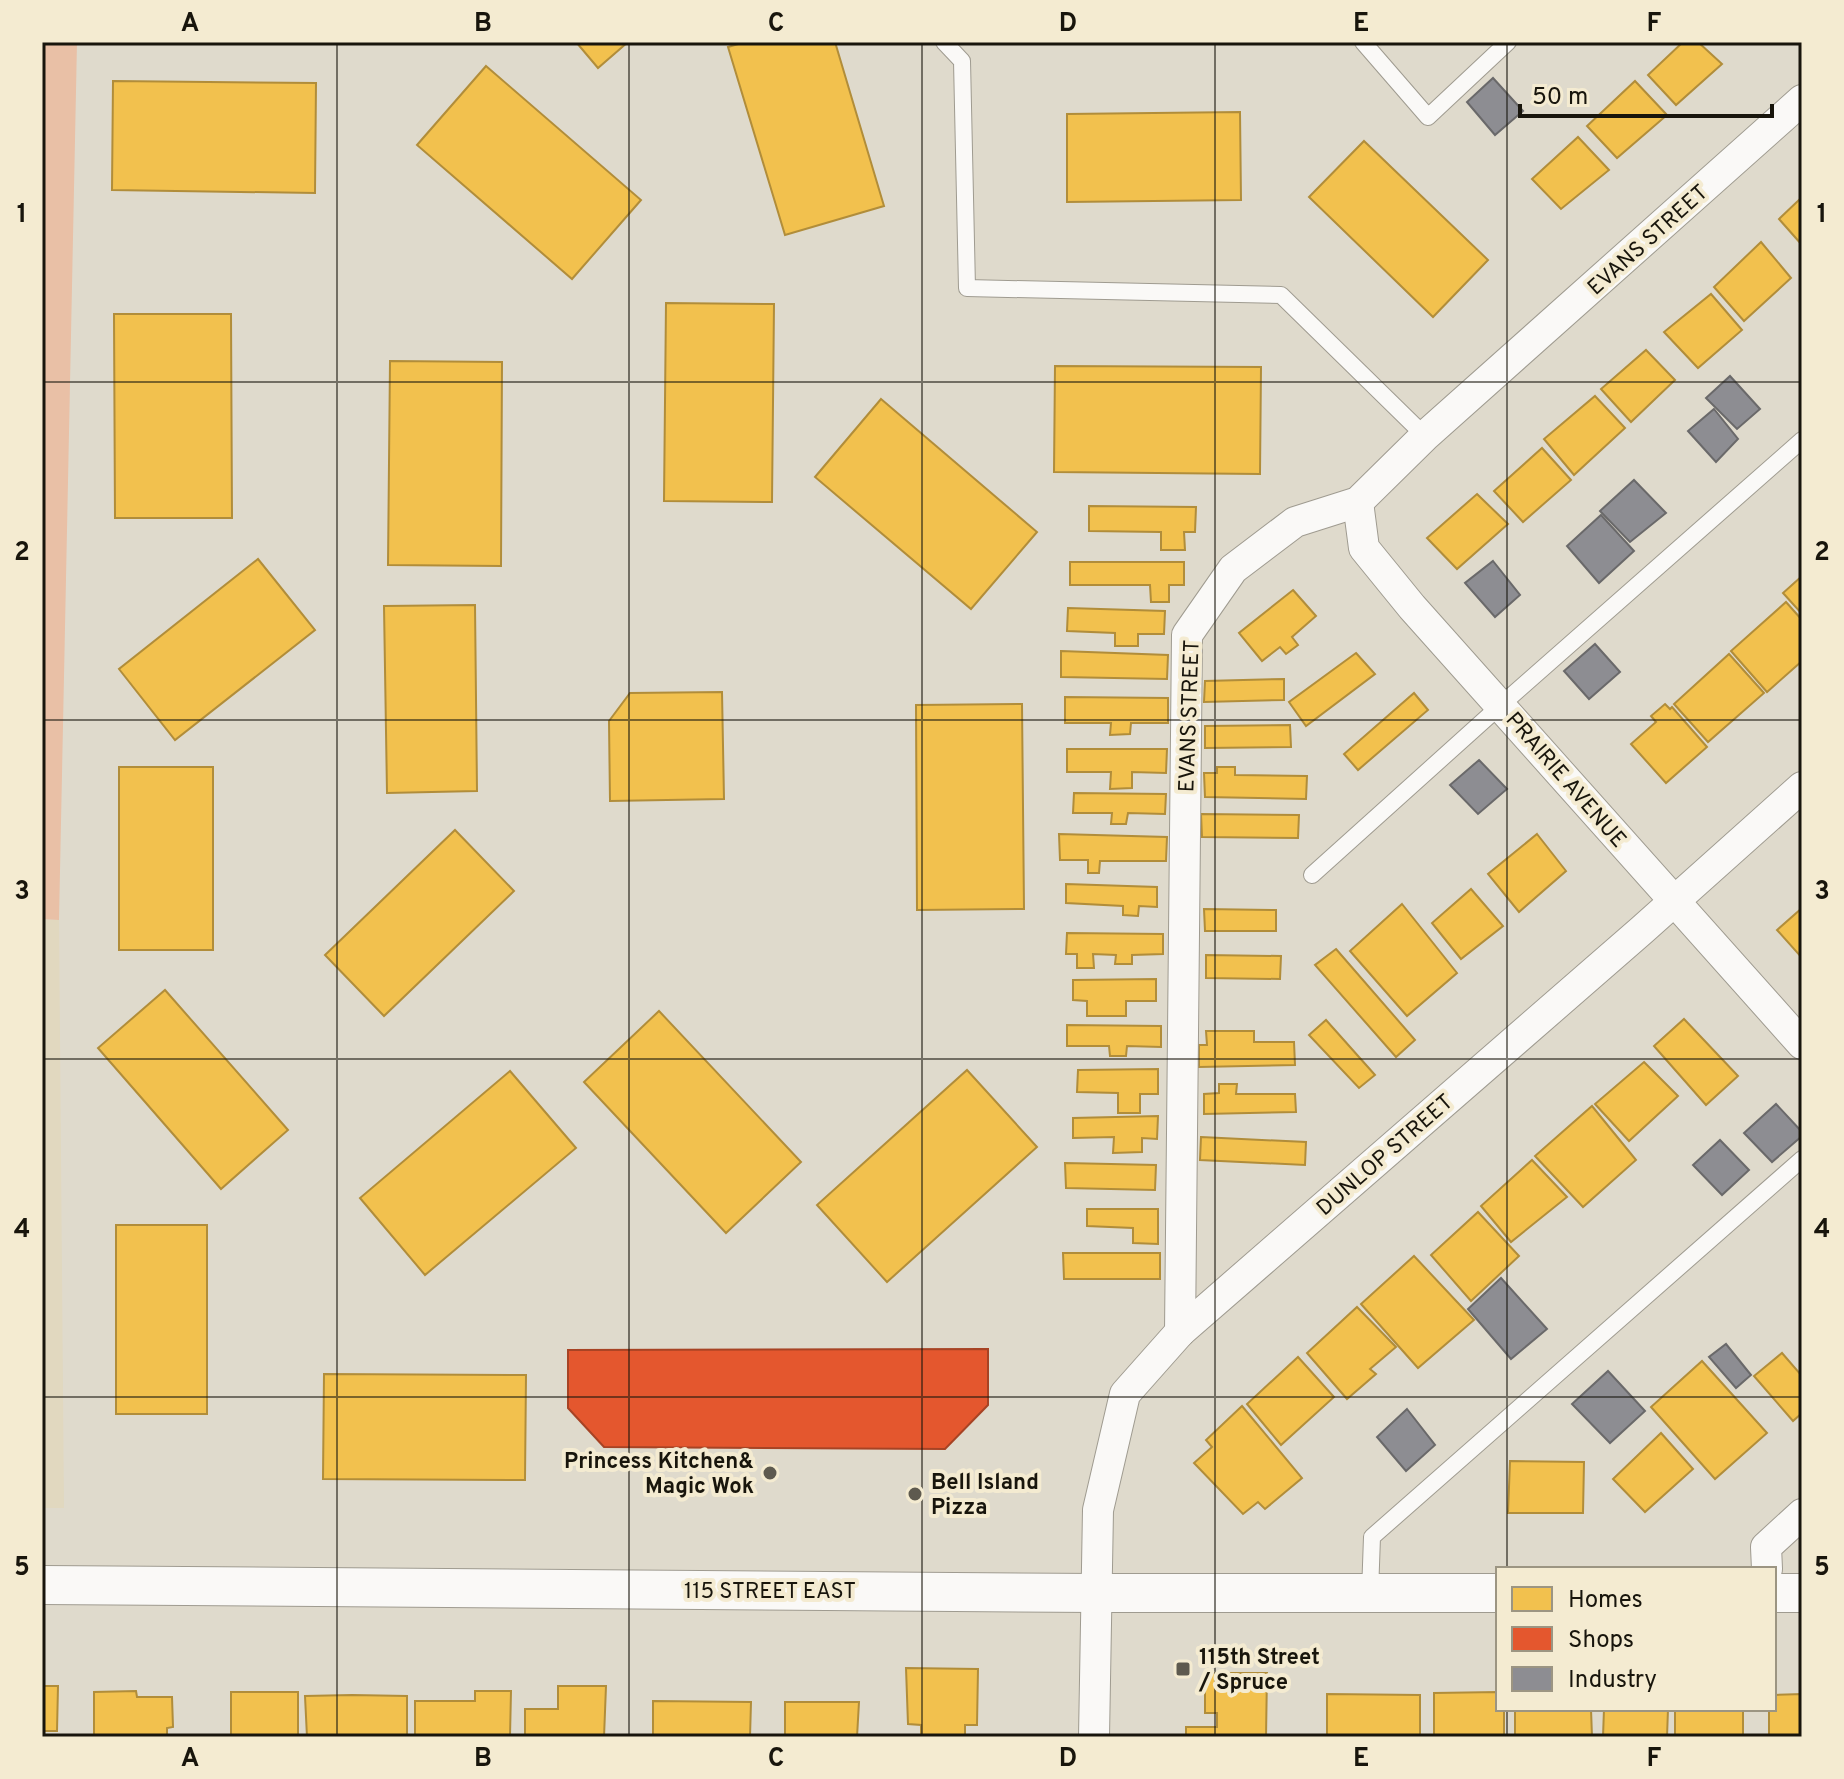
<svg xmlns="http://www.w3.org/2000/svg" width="1844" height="1779" font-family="Overpass,sans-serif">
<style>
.built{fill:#e1d8bf}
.green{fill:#e9c0a6}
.homes{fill:#f2c14e;stroke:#b18d3a;stroke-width:2}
.shops{fill:#e4572e;stroke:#a74324;stroke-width:2}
.industry{fill:#8d8d92;stroke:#6a696a;stroke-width:2}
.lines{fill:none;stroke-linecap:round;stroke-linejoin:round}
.service-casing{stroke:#9f9b90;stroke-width:18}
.minor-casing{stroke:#9f9b90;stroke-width:32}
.tertiary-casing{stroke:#9f9b90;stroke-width:40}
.service{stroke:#faf9f7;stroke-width:16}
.minor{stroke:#faf9f7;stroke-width:30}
.tertiary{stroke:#faf9f7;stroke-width:38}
.grid{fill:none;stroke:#18150c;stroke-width:2;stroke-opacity:0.55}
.poi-dot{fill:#5e5a4f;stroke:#f4ebd1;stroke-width:3}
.labels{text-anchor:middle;stroke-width:8;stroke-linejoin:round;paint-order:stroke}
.street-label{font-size:22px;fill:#18150c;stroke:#f4ebd1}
.poi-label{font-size:22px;font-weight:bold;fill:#18150c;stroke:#f4ebd1;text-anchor:start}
.neatline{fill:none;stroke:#18150c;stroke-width:3}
.grid-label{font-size:26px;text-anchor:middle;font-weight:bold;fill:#18150c}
</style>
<rect width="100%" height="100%" fill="#dfdacc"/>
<!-- built -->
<path class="built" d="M42 919 59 920 64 1508H42Z"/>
<!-- green -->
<path class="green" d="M42 42H77L59 920 42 919Z"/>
<!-- homes -->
<g class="homes">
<path d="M576 42H628L598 68Z"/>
<path d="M745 42H835L884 206 785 235 728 47Z"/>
<path d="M1683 42H1698L1722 64 1676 105 1648 75Z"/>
<path d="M486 66 641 200 572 279 417 145Z"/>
<path d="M113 81 316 83 315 193 112 190Z"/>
<path d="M1635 81 1667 115 1617 158 1587 126Z"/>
<path d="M1240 112 1241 200 1067 202V114Z"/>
<path d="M1578 137 1609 170 1561 209 1532 179Z"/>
<path d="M1364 141 1488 260 1433 317 1309 197Z"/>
<path d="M1802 197V245L1779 219Z"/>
<path d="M1761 242 1791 278 1744 321 1714 287Z"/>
<path d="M1711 294 1742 330 1698 368 1664 332Z"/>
<path d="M666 303 774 304 772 502 664 501Z"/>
<path d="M114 314H231L232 518H115Z"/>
<path d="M1646 350 1675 380 1631 422 1601 389Z"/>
<path d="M390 361 502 362 501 566 388 565Z"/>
<path d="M1055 366 1261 367 1260 474 1054 472Z"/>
<path d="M1595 396 1625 428 1574 475 1544 439Z"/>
<path d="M881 399 1037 532 971 609 815 477Z"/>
<path d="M1542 448 1571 480 1523 522 1494 491Z"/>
<path d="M1477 494 1508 524 1457 569 1427 538Z"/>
<path d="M1089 506 1196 507 1195 532H1184L1185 550H1161V532L1089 531Z"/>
<path d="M258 559 315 630 175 740 119 669Z"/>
<path d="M1070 562H1184V585H1169V602H1151L1150 585H1070Z"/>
<path d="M1802 576V614L1783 593Z"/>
<path d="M1293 590 1316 616 1292 637 1298 645 1286 654 1280 647 1262 661 1239 633Z"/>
<path d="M1786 602 1802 620V661L1767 692 1731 651Z"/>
<path d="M475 605 477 791 387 793 384 606Z"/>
<path d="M1068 608 1165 611 1164 634H1138V646H1115V633L1067 631Z"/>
<path d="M1061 651 1168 655 1167 679 1061 677Z"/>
<path d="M1356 653 1375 674 1306 726 1289 702Z"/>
<path d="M1729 654 1764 693 1708 742 1674 704Z"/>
<path d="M1284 679V700L1204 702 1205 681Z"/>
<path d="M722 692 724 799 610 801 609 721 630 693Z"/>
<path d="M1414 693 1428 710 1358 770 1344 754Z"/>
<path d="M1065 697 1168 698V723H1131L1130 734 1110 735 1111 723H1065Z"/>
<path d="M1022 704 1024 909 917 910 916 705Z"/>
<path d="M1665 704 1670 709 1672 707 1707 747 1666 783 1631 744 1656 722 1651 716Z"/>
<path d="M1290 725 1291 747 1205 748V726Z"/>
<path d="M1067 749H1167L1166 773 1132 772V788L1110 789 1111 772H1067Z"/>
<rect x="119" y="767" width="94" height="183"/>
<path d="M1217 767H1235V775L1307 776 1306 799 1205 797 1204 773H1217Z"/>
<path d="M1074 793 1166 794 1165 814 1128 813 1126 824H1111L1112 813H1073Z"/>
<path d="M1201 814 1299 815 1298 838 1202 837Z"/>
<path d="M455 830 514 891 384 1016 325 955Z"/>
<path d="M1059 834 1167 837 1166 861H1100L1099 873H1088V860H1060Z"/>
<path d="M1537 834 1566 871 1519 912 1488 874Z"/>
<path d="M1066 884 1157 887V907L1139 906 1138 916 1123 915V906L1066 903Z"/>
<path d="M1471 889 1503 926 1461 959 1432 923Z"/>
<path d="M1402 904 1457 973 1407 1016 1350 951Z"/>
<path d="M1802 908V958L1777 930Z"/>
<path d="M1204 909 1276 910V931H1205Z"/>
<path d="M1067 933 1163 934V954L1132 955V964H1115L1116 955 1093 954 1094 968H1077V954H1066Z"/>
<path d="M1336 949 1415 1040 1396 1057 1315 965Z"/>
<path d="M1206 955 1281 956 1280 979 1206 978Z"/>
<path d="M1156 979V1001H1126V1016H1087V1001L1073 1000V980Z"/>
<path d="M165 990 288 1130 221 1189 98 1048Z"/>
<path d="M659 1011 801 1162 726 1233 584 1082Z"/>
<path d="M1684 1019 1738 1076 1706 1105 1654 1046Z"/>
<path d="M1326 1020 1375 1075 1359 1088 1309 1035Z"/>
<path d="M1067 1025 1161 1026V1047L1127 1046 1126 1056H1110L1109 1046H1067Z"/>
<path d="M1206 1031H1254V1042H1294L1295 1065 1199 1067V1045H1207Z"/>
<path d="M1644 1062 1678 1096 1629 1141 1595 1104Z"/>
<path d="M1158 1069V1094H1140V1113H1118V1093L1077 1092 1078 1070Z"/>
<path d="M967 1070 1037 1147 887 1282 817 1205Z"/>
<path d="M510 1071 576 1148 425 1275 360 1198Z"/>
<path d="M1219 1084H1237L1236 1094H1295L1296 1112 1204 1114V1094L1219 1093Z"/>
<path d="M1592 1106 1636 1160 1583 1207 1535 1156Z"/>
<path d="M1158 1116 1157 1139 1142 1138V1152L1113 1153 1114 1137 1073 1138V1118Z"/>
<path d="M1201 1137 1306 1142 1305 1165 1200 1160Z"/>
<path d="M1532 1160 1567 1197 1511 1242 1481 1206Z"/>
<path d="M1065 1163 1156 1165 1155 1190 1066 1188Z"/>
<path d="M1087 1209H1158V1244L1133 1243V1228L1087 1226Z"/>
<path d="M1478 1212 1519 1256 1471 1301 1431 1255Z"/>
<rect x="116" y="1225" width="91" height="189"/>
<path d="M1063 1253H1160V1279H1064Z"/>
<path d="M1414 1256 1474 1320 1418 1368 1361 1304Z"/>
<path d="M1357 1307 1396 1347 1370 1369 1376 1374 1347 1399 1307 1353Z"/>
<path d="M1782 1353 1802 1376V1413L1793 1421 1754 1376Z"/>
<path d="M1298 1357 1334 1397 1281 1445 1247 1404Z"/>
<path d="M1702 1361 1767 1433 1715 1479 1651 1407Z"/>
<path d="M324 1374 526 1375 525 1480 323 1479Z"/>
<path d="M1242 1406 1302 1478 1265 1509 1258 1502 1243 1514 1194 1463 1212 1447 1206 1440Z"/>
<path d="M1661 1433 1693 1469 1645 1512 1613 1479Z"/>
<path d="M1510 1461 1584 1462 1583 1513H1508Z"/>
<path d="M906 1668 978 1669 977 1725H965V1737H921V1725L908 1724Z"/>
<path d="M1205 1673H1267L1266 1737H1186V1727H1217V1713H1205Z"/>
<path d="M42 1686H58L57 1731H42Z"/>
<path d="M558 1686H606L604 1737H525V1709H558Z"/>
<path d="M136 1691 137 1697H172L173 1727 167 1728V1737H94V1692Z"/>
<path d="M475 1691H511L510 1736 415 1737V1701H475Z"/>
<path d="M231 1692H298V1735H278V1737H231Z"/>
<path d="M1498 1692V1709H1504V1737H1434V1693Z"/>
<path d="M1327 1694 1420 1695V1737H1327Z"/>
<path d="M1802 1694V1737H1769V1709H1774V1695Z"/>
<path d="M352 1695 407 1696V1737H307L305 1696Z"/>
<path d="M653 1701 751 1702 750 1737H653Z"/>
<path d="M785 1702H859L857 1737H785Z"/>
<path d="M1515 1709H1591L1592 1737H1515Z"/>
<path d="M1604 1709H1668L1667 1737H1603Z"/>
<rect x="1675" y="1709" width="68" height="28"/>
</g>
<!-- shops -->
<path class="shops" d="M988 1349V1405L945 1449 604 1447 568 1408V1350Z"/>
<!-- industry -->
<g class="industry">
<path d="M1493 78 1523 111 1495 135 1467 102Z"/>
<path d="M1730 376 1760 409 1737 429 1706 398Z"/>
<path d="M1714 409 1738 439 1716 462 1688 431Z"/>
<path d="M1634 480 1666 513 1630 542 1600 511Z"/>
<path d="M1601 515 1634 551 1599 583 1567 546Z"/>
<path d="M1493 561 1520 595 1495 617 1465 583Z"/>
<path d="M1595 644 1620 672 1589 699 1564 671Z"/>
<path d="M1479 760 1507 789 1478 814 1450 785Z"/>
<path d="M1776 1104 1802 1132V1136L1772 1162 1744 1133Z"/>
<path d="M1720 1140 1749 1170 1722 1195 1693 1165Z"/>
<path d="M1501 1278 1547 1329 1511 1359 1468 1309Z"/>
<path d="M1726 1344 1751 1375 1736 1388 1709 1357Z"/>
<path d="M1608 1371 1645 1411 1610 1443 1572 1404Z"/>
<path d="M1407 1409 1435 1445 1406 1471 1377 1437Z"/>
</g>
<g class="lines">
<!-- service casing -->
<g class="service-casing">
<g id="service">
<path d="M944 42 962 61 967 288 1281 295 1425 436"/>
<path d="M1363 42 1428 117 1508 42"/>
<path d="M1312 875 1501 705 1802 440"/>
<path d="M1370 1593 1372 1537 1802 1159"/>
</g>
</g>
<!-- minor casing -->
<g class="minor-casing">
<g id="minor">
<path d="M1358 502 1364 548 1412 607 1802 1044"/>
<path d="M1180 1332 1187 635 1233 569 1295 522 1358 502 1425 436 1802 100"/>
<path d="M1767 1569 1766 1547 1802 1514"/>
<path d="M1094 1737 1098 1510 1125 1394 1180 1332 1642 930 1802 787"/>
</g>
</g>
<!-- tertiary casing -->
<g class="tertiary-casing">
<g id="tertiary">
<path d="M42 1585 1096 1593H1498"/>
<path d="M1774 1593H1802"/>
</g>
</g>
<!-- service -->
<use href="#service" class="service"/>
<!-- minor -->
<use href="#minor" class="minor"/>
<!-- tertiary -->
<use href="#tertiary" class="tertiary"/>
</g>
<!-- grid -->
<path class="grid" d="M337 42V1737M629 42V1737M922 42V1737M1215 42V1737M1507 42V1569M42 382H1802M42 720H1802M42 1059H1802M42 1397H1802M1507 1709V1737"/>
<!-- markers -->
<g class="poi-dot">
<circle cx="770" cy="1473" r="8"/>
<circle cx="915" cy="1494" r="8"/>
<rect x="1175" y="1661" width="16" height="16" rx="4"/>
</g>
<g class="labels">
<!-- street labels -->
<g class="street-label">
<text transform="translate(1647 239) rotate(-42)" y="8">EVANS STREET</text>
<text transform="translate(1188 716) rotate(-88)" y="8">EVANS STREET</text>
<text transform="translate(1567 779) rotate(49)" y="8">PRAIRIE AVENUE</text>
<text transform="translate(1384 1154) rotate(-41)" y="8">DUNLOP STREET</text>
<text x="770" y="1598">115 STREET EAST</text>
</g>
<!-- poi labels -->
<g class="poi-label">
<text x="754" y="1468" text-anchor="end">Princess Kitchen&amp;<tspan x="754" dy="25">Magic Wok</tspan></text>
<text x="931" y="1489">Bell Island<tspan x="931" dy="25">Pizza</tspan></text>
<text x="1199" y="1664">115th Street<tspan x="1199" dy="25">/ Spruce</tspan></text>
</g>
</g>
<!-- border -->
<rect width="1844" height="1779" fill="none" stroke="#f4ebd1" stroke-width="88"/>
<!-- legend -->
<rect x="1496" y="1567" width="280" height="144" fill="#f4ebd1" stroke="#9c9582" stroke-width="2"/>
<rect x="1512" y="1587" width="40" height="24" fill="#f2c14e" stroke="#9c9582" stroke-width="2"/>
<text x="1568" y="1607" font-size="24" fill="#18150c">Homes</text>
<rect x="1512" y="1627" width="40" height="24" fill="#e4572e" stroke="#9c9582" stroke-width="2"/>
<text x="1568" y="1647" font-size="24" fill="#18150c">Shops</text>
<rect x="1512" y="1667" width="40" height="24" fill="#8d8d92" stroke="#9c9582" stroke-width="2"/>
<text x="1568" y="1687" font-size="24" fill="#18150c">Industry</text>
<!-- scale -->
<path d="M1520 104v12h252v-12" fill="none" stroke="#18150c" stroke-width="4"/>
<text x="1532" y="104" font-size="24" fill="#18150c" stroke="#f4ebd1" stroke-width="6" paint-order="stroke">50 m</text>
<rect x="44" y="44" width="1756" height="1691" class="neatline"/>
<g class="grid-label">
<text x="190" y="31">A</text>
<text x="483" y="31">B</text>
<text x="776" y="31">C</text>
<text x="1068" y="31">D</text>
<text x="1361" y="31">E</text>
<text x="1654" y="31">F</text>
<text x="22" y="222">1</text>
<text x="1822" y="222">1</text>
<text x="22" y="560">2</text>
<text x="1822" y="560">2</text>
<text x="22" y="899">3</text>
<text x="1822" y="899">3</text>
<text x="22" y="1237">4</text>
<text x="1822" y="1237">4</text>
<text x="22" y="1575">5</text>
<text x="1822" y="1575">5</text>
<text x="190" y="1766">A</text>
<text x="483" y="1766">B</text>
<text x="776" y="1766">C</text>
<text x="1068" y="1766">D</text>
<text x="1361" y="1766">E</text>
<text x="1654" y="1766">F</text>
</g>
</svg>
